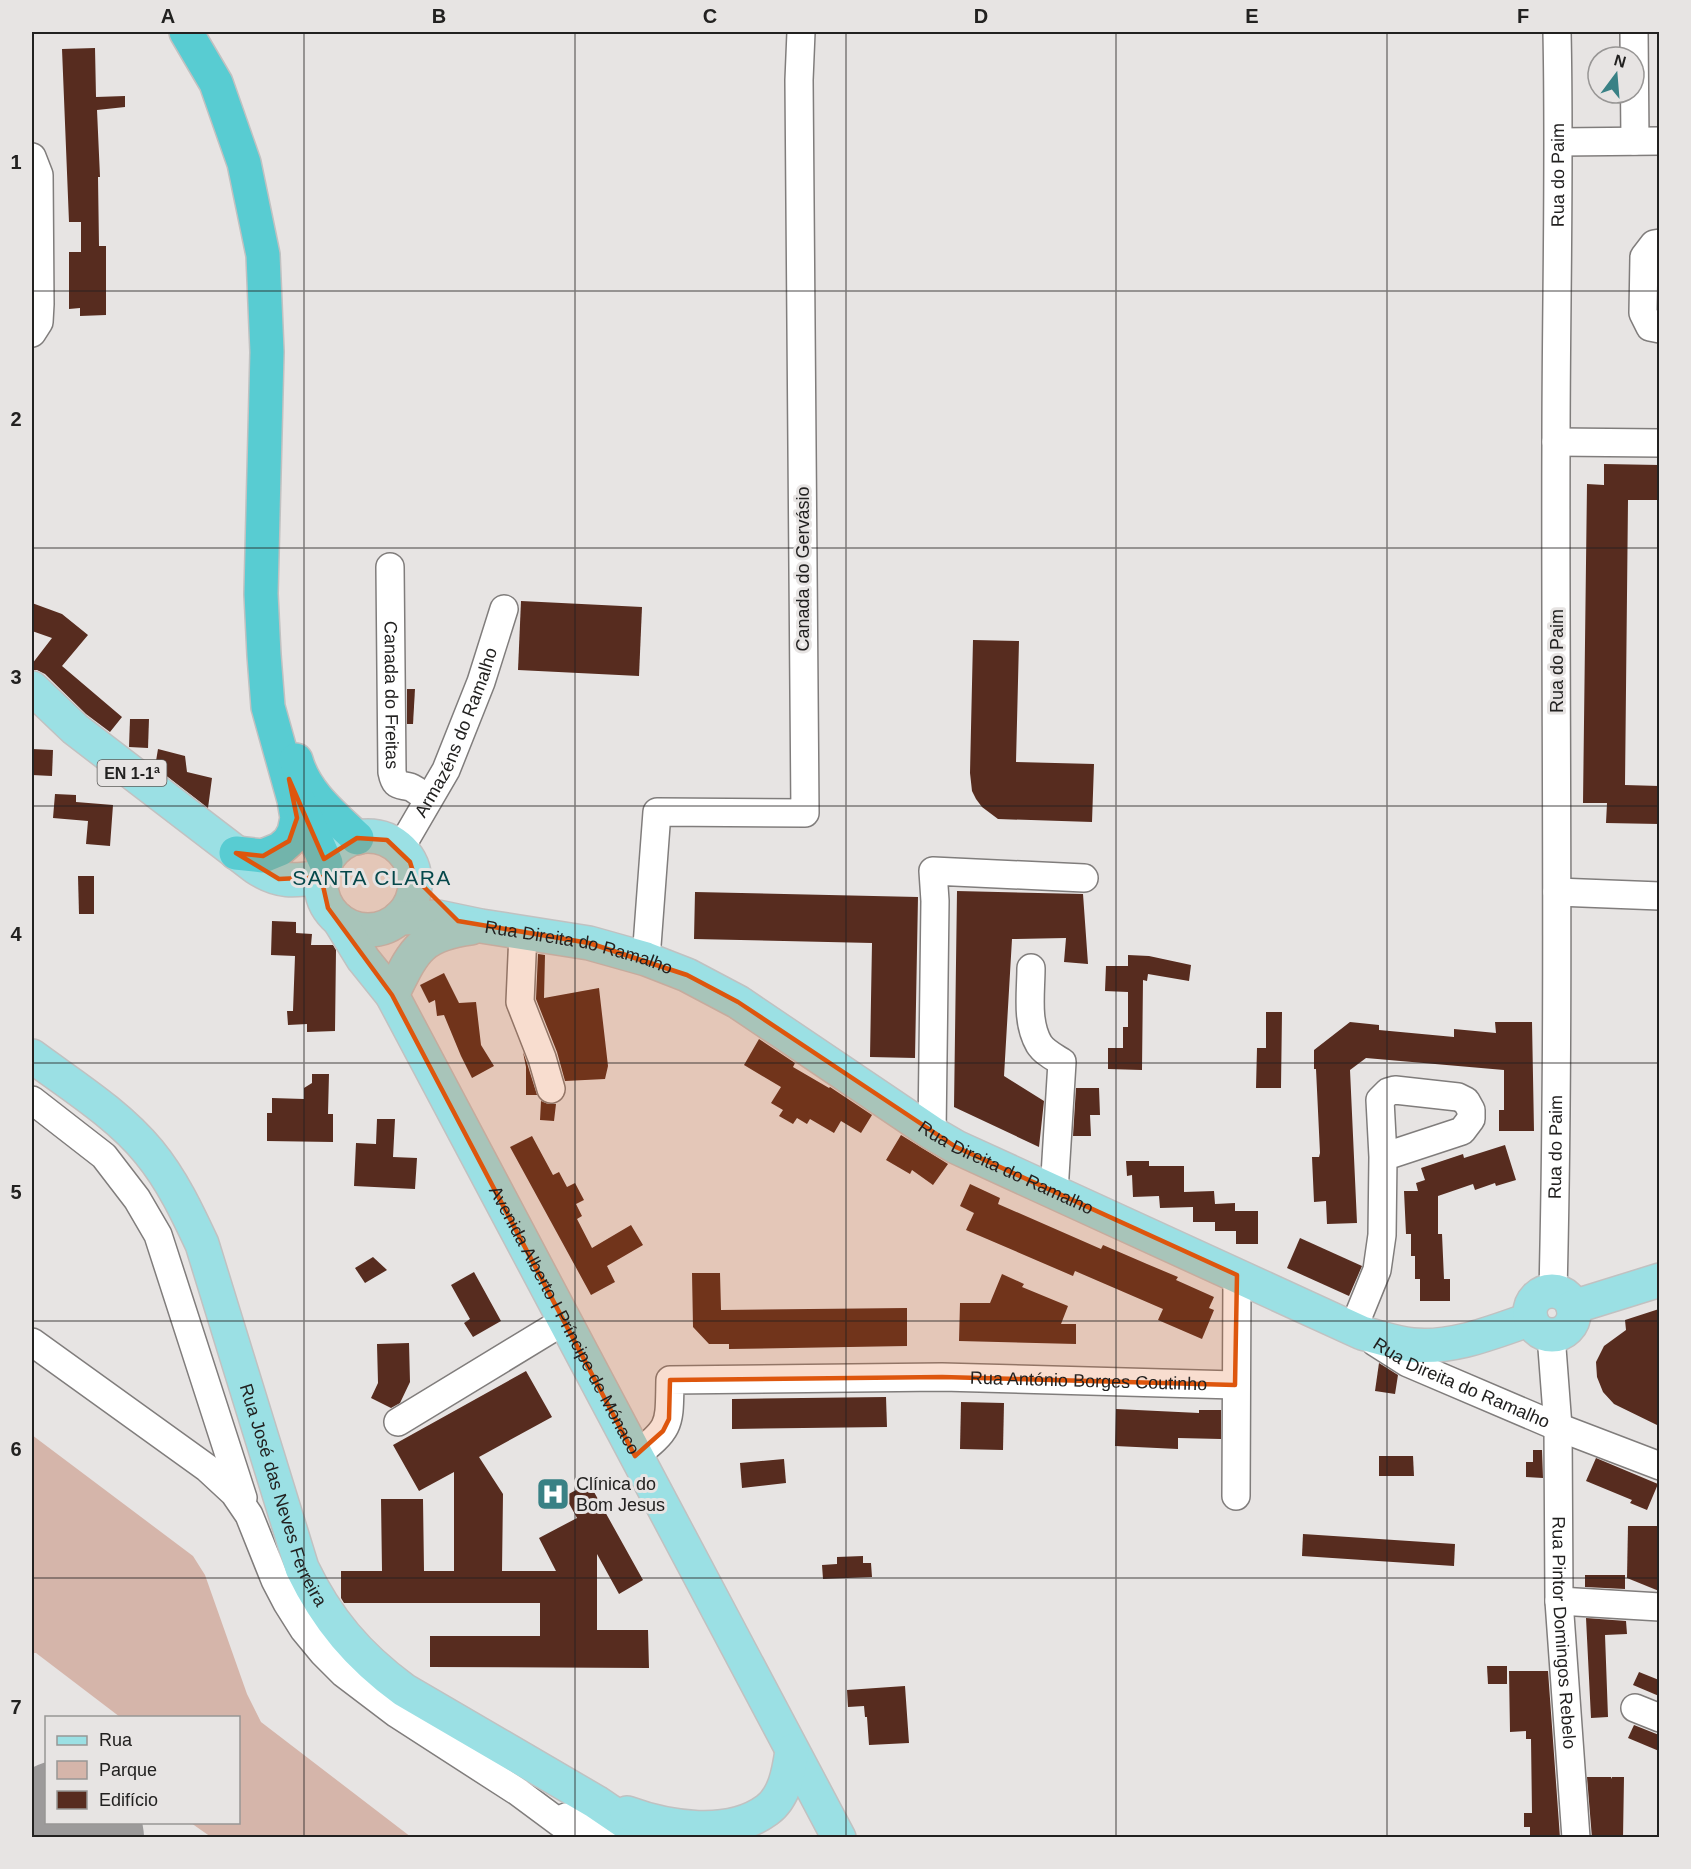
<svg xmlns="http://www.w3.org/2000/svg" width="1691" height="1869" font-family="Helvetica,sans-serif">
<style>
.green{fill:#d5b5aa}
.lines{fill:none;stroke-linecap:round;stroke-linejoin:round}
.runway{stroke:#9c9a9a;stroke-width:124}
.building{fill:#572c1f}
.minor-casing{stroke:#807d7c;stroke-width:30}
.major-casing{stroke:#c1c1c1;stroke-width:36}
.highway-casing{stroke:#c1c1c1;stroke-width:36}
.minor{stroke:#fff;stroke-width:27}
.major{stroke:#9be0e4;stroke-width:33}
.highway{stroke:#58ccd2;stroke-width:33}
.marked{fill:#de560d;fill-opacity:0.2;stroke:#de560d;stroke-width:4.5;stroke-linejoin:round}
.grid{fill:none;stroke:#222120;stroke-width:1.5;stroke-opacity:0.55}
.labels{text-anchor:middle;stroke-width:6;stroke-linejoin:round;paint-order:stroke}
.shield{fill:#e7e4e3;stroke:#5d5c5a;stroke-width:1.5}
.shield-label{font-size:16px;font-weight:bold;fill:#222120}
.street-label{font-size:18px;fill:#222120;stroke:#e7e4e3}
.poi-label{font-size:18px;fill:#222120;stroke:#e7e4e3;text-anchor:start}
.quarter-label{font-size:21px;letter-spacing:1.5px;fill:#06484b;stroke:#e7e4e3}
.neatline{fill:none;stroke:#222120;stroke-width:2}
.grid-label{font-size:20px;text-anchor:middle;font-weight:bold;fill:#222120}
</style>
<rect width="100%" height="100%" fill="#e7e4e3"/>
<!-- green -->
<path class="green" d="M32 1435 193 1556 205 1575 247 1694 261 1722 411 1837H211L191 1823 238 1822V1718L120 1717 36 1653H32Z"/>
<g class="lines">
<!-- runway -->
<path class="runway" d="M62 1822 82 1838"/>
</g>
<!-- building -->
<g class="building">
<path d="M95 48 96 97 125 96V107L97 110 100 177H98L99 246H106V315L80 316V308L69 309V252H81V222H69L62 49Z"/>
<path d="M1604 464 1659 465V500H1628L1625 785 1659 786V824L1606 823 1607 803H1583L1587 484 1604 485Z"/>
<path d="M521 601 642 607 639 676 518 670Z"/>
<path d="M32 603 62 614 88 635 62 666 122 717 110 732 86 714 45 674 37 670H32V664L52 638 32 631Z"/>
<path d="M973 640 1019 641 1016 762 1094 764 1092 822 998 819 982 807 976 799 972 791 970 773Z"/>
<path d="M407 689H415L413 724H407Z"/>
<path d="M130 719H149L148 748 129 747Z"/>
<path d="M32 749 53 750 52 776 32 775Z"/>
<path d="M158 749 185 756 187 772 212 778 208 808 155 767Z"/>
<path d="M55 794 76 795V802L113 805 110 846 86 844 88 821 53 818Z"/>
<path d="M78 876H94V914H79Z"/>
<path d="M957 891 1083 894 1088 964 1064 962 1066 938 1012 939 1004 1076 1044 1101 1039 1147 954 1107Z"/>
<path d="M695 892 918 897 915 1058 870 1057 872 943 694 939Z"/>
<path d="M272 921 296 922V933L312 934 311 945H333L336 950 335 1031 307 1032V1024L288 1025 287 1011H293L295 956 271 955Z"/>
<path d="M538 954 545 955 544 998 599 988 608 1066 605 1079 565 1081 557 1052 536 999Z"/>
<path d="M1128 955 1149 956 1191 965 1189 981 1148 974 1147 981 1143 980 1142 1070 1108 1069V1048H1123V1027H1128V992L1105 991 1106 966H1128Z"/>
<path d="M444 973 459 1003 476 1002 481 1045 494 1066 472 1078 461 1056 444 1015 437 1016 435 1000 429 1003 420 985Z"/>
<path d="M1266 1012H1282L1281 1088H1256L1257 1048H1266Z"/>
<path d="M1350 1022 1379 1025V1030L1454 1037V1029L1496 1033 1495 1022H1532L1534 1131H1499V1110H1504V1070L1366 1058 1350 1070 1357 1223 1327 1224 1326 1201 1314 1202 1312 1157H1319L1320 1153 1316 1069H1314V1050Z"/>
<path d="M759 1039 795 1063 793 1067 829 1088 830 1087 872 1115 861 1133 841 1121 834 1133 810 1119 807 1124 797 1118 793 1124 779 1116 783 1110 771 1103 781 1087 744 1065Z"/>
<path d="M523 1052 527 1063 537 1095H526V1067Z"/>
<path d="M312 1074H329L328 1114H333V1142L267 1141V1113H272V1098L304 1099V1088L312 1083Z"/>
<path d="M1076 1088H1099L1100 1115H1090L1091 1136H1073Z"/>
<path d="M541 1101 548 1104H556L554 1121 540 1120Z"/>
<path d="M377 1119H395L393 1157 417 1158 415 1189 354 1186 356 1143 376 1144Z"/>
<path d="M901 1135 948 1164 933 1185 912 1170 910 1174 886 1160Z"/>
<path d="M532 1136 553 1175 559 1172 567 1187 575 1183 584 1200 576 1204 582 1216 577 1219 592 1248 631 1225 643 1245 607 1266 615 1282 591 1295 510 1147Z"/>
<path d="M1505 1145 1516 1180 1496 1186 1495 1183 1475 1190 1473 1184 1438 1196V1234H1442L1444 1279H1450V1301H1420V1279H1415V1256H1411V1234H1406L1404 1191H1418L1416 1183 1425 1180 1421 1168 1463 1154 1464 1158Z"/>
<path d="M1126 1161H1149V1166H1184V1192L1214 1191 1215 1204 1235 1203V1211H1258V1244H1236V1231H1215V1222H1193V1207L1160 1208 1159 1196 1133 1197 1132 1175 1127 1176Z"/>
<path d="M970 1184 1000 1198 998 1204 1101 1249 1103 1245 1147 1264 1178 1277 1176 1280 1214 1297 1209 1308 1214 1310 1202 1339 1158 1320 1163 1309 1075 1271 1073 1276 966 1230 974 1213 960 1206Z"/>
<path d="M1300 1238 1362 1266 1349 1296 1287 1268Z"/>
<path d="M373 1257 387 1270 365 1283 355 1268Z"/>
<path d="M474 1272 501 1321 473 1337 464 1323 470 1319 451 1285Z"/>
<path d="M692 1273H720L721 1310 907 1308V1346L729 1349V1344H709L693 1327Z"/>
<path d="M1002 1274 1024 1284 1022 1287 1068 1306 1061 1324H1076V1344L959 1341 960 1303H990Z"/>
<path d="M1659 1309V1426L1614 1404 1603 1392 1597 1377 1596 1362 1604 1346 1626 1330 1625 1320Z"/>
<path d="M409 1343 410 1382 400 1403 391 1408 371 1398 378 1383 377 1344Z"/>
<path d="M1379 1363 1398 1375 1395 1394 1375 1391Z"/>
<path d="M526 1371 552 1417 479 1457 503 1494 502 1571H556L539 1538 577 1518 565 1496 589 1483 643 1580 619 1594 597 1554V1630H648L649 1668 430 1667V1636H540V1603H344L341 1598V1571H382L381 1499H423L424 1571H454V1472L419 1491 393 1445Z"/>
<path d="M886 1397 887 1427 732 1429V1399Z"/>
<path d="M961 1402 1004 1403 1003 1450 960 1449Z"/>
<path d="M1116 1409 1199 1413V1410H1221V1439L1178 1438V1449L1115 1446Z"/>
<path d="M1533 1450H1542L1543 1478 1526 1477V1462H1533Z"/>
<path d="M1379 1456H1413L1414 1476H1379Z"/>
<path d="M1596 1458 1658 1484 1647 1510 1630 1503 1632 1500 1586 1481Z"/>
<path d="M784 1459 786 1483 742 1488 740 1463Z"/>
<path d="M1628 1526H1659V1591L1627 1578Z"/>
<path d="M1303 1534 1455 1544 1454 1566 1302 1556Z"/>
<path d="M863 1556V1563H871L872 1577 823 1579 822 1565 837 1564V1557Z"/>
<path d="M1585 1575H1625V1589L1585 1587Z"/>
<path d="M1586 1618 1626 1621 1627 1634 1605 1635 1608 1717 1591 1718Z"/>
<path d="M1487 1666H1507V1684H1488Z"/>
<path d="M1509 1671H1548L1560 1838H1530V1827H1524V1813H1532L1531 1739H1526V1731L1510 1732Z"/>
<path d="M1639 1672 1659 1680V1696L1633 1685Z"/>
<path d="M905 1686 909 1743 869 1745 867 1717H865L864 1706 848 1707 847 1690Z"/>
<path d="M1634 1725 1659 1735V1751L1628 1738Z"/>
<path d="M1587 1777H1611V1779L1612 1777H1624L1623 1838H1592Z"/>
</g>
<g class="lines">
<!-- minor casing -->
<g class="minor-casing">
<g id="minor">
<path d="M1634 32 1635 141"/>
<path d="M1559 142 1660 141"/>
<path d="M32 157 39 175 40 304 39 322 32 333"/>
<path d="M1660 243 1654 244 1644 257 1643 313 1650 327 1660 329"/>
<path d="M1556 442 1660 443"/>
<path id="s1" d="M390 567 392 772C395 787 398 784 410 787 416 789 423 796 428 800"/>
<path id="s2" d="M400 849 446 770 481 682 504 609"/>
<path d="M1557 892 1660 896"/>
<path d="M523 933 520 1002 542 1058 551 1089"/>
<path d="M646 959 657 812 805 813 799 80 801 32"/>
<path d="M1031 968C1031 992 1026 1022 1039 1044 1044 1052 1054 1057 1062 1062L1054 1192"/>
<path d="M32 1100 104 1156 137 1199 158 1235 243 1498"/>
<path d="M932 1133 935 901 933 871 1084 878"/>
<path id="s3" d="M1553 1291C1560 1009 1555 726 1556 443 1556 306 1560 169 1557 32"/>
<path d="M1353 1329 1377 1270 1382 1235 1383 1157 1380 1100 1388 1092 1395 1090 1458 1097 1466 1101 1471 1110V1119L1462 1131 1383 1157"/>
<path id="s4" d="M1551 1335 1558 1427 1559 1601 1576 1838"/>
<path d="M32 1342 207 1468 234 1493 249 1515 275 1580 287 1603 304 1630 323 1653 343 1673 397 1714 518 1792 580 1838"/>
<path id="s5" d="M1375 1342 1408 1363 1558 1427 1660 1466"/>
<path d="M398 1422 564 1321"/>
<path id="s6" d="M635 1456C672 1427 669 1425 670 1380L942 1377 1235 1385"/>
<path d="M1236 1496 1237 1275"/>
<path d="M1559 1601 1660 1607"/>
<path d="M1635 1708 1660 1718"/>
<path d="M566 1817 605 1838"/>
</g>
</g>
<!-- major casing -->
<g class="major-casing">
<g id="major">
<path d="M32 688 75 729 255 867C279 883 294 881 321 877"/>
<circle cx="368" cy="883" r="47"/>
<path id="s7" d="M399 918 438 917 481 926 589 943 646 959 687 975 738 1002 932 1133 956 1147 1362 1333C1378 1337 1395 1343 1412 1345 1453 1349 1493 1332 1531 1319"/>
<path id="s8" d="M339 920 363 959 392 995 839 1838"/>
<path d="M392 995C414 951 419 935 471 928"/>
<path id="s9" d="M32 1056C71 1085 118 1114 149 1152 172 1180 187 1212 202 1244L302 1568C327 1620 358 1656 404 1690L596 1802 649 1838"/>
<circle cx="1552" cy="1313" r="22"/>
<path d="M1573 1307 1660 1280"/>
<path d="M627 1813C668 1828 729 1838 767 1810 785 1797 789 1771 792 1751"/>
</g>
</g>
<!-- highway casing -->
<g class="highway-casing">
<g id="highway">
<path d="M186 32 216 83 244 163 263 255 267 352 261 594 264 655 268 707 294 800 297 818 294 832 289 841 280 849 263 856 236 853"/>
<path d="M296 760C305 793 333 815 357 838"/>
<path d="M298 800 326 863"/>
</g>
</g>
<!-- minor -->
<use href="#minor" class="minor"/>
<!-- major -->
<use href="#major" class="major"/>
<!-- highway -->
<use href="#highway" class="highway"/>
</g>
<!-- marked area -->
<path class="marked" d="M289 779 324 859 357 838 387 840 410 862 415 878 458 921 589 943 687 975 738 1002 956 1147 1237 1275 1235 1385 942 1377 670 1380 669 1419 663 1431 635 1456 392 995 328 908 321 877 279 879 236 853 263 856 289 841 297 818Z"/>
<!-- grid -->
<path class="grid" d="M304 32V1838M575 32V1838M846 32V1838M1116 32V1838M1387 32V1838M32 291H1660M32 548H1660M32 806H1660M32 1063H1660M32 1321H1660M32 1578H1660"/>
<!-- icons -->
<defs>
<g id="hospital-square" transform="scale(1.725)"><rect x="-9" y="-9" width="18" height="18" rx="4" fill="#398185" stroke="#e7e4e3"/><path d="M-5-5h3v3.5h4V-5h3V5h-3V1.5h-4V5h-3Z" fill="#fff"/></g>
</defs>
<g fill-rule="evenodd">
<use href="#hospital-square" x="553" y="1494"/>
</g>
<g class="labels">
<!-- shield labels -->
<rect class="shield" x="97.5" y="760" width="69" height="26" rx="4.5"/>
<g class="shield-label">
<text x="132" y="779">EN 1-1ª</text>
</g>
<!-- street labels -->
<g class="street-label">
<text dy="6" stroke="none"><textPath href="#s3" startOffset="1116">Rua do Paim</textPath></text>
<text transform="translate(803 569) rotate(-90)" y="6">Canada do Gervásio</text>
<text transform="translate(1557 661) rotate(-90)" y="6">Rua do Paim</text>
<text dy="6" stroke="none"><textPath href="#s1" startOffset="128">Canada do Freitas</textPath></text>
<text dy="6" stroke="none"><textPath href="#s2" startOffset="130">Armazéns do Ramalho</textPath></text>
<text dy="6" stroke="none"><textPath href="#s7" startOffset="183">Rua Direita do Ramalho</textPath></text>
<text dy="6" stroke="none"><textPath href="#s3" startOffset="144">Rua do Paim</textPath></text>
<text dy="6" stroke="none"><textPath href="#s7" startOffset="669">Rua Direita do Ramalho</textPath></text>
<text dy="6" stroke="none"><textPath href="#s8" startOffset="460">Avenida Alberto I Príncipe de Mónaco</textPath></text>
<text dy="6" stroke="none"><textPath href="#s6" startOffset="508">Rua António Borges Coutinho</textPath></text>
<text dy="6" stroke="none"><textPath href="#s5" startOffset="96">Rua Direita do Ramalho</textPath></text>
<text dy="6" stroke="none"><textPath href="#s9" startOffset="522">Rua José das Neves Ferreira</textPath></text>
<text dy="6" stroke="none"><textPath href="#s4" startOffset="298">Rua Pintor Domingos Rebelo</textPath></text>
</g>
<!-- poi labels -->
<g class="poi-label">
<text x="576" y="1490">Clínica do<tspan x="576" dy="21">Bom Jesus</tspan></text>
</g>
<!-- quarter labels -->
<g class="quarter-label">
<text x="372" y="885">SANTA CLARA</text>
</g>
</g>
<!-- border -->
<rect width="1691" height="1869" fill="none" stroke="#e7e4e3" stroke-width="66"/>
<!-- legend -->
<rect x="45" y="1716" width="195" height="108" fill="#e7e4e3" stroke="#989695" stroke-width="1.5"/>
<rect x="57" y="1736" width="30" height="9" fill="#9be0e4" stroke="#989695" stroke-width="1.5"/>
<text x="99" y="1746" font-size="18" fill="#222120">Rua</text>
<rect x="57" y="1761" width="30" height="18" fill="#d5b5aa" stroke="#989695" stroke-width="1.5"/>
<text x="99" y="1776" font-size="18" fill="#222120">Parque</text>
<rect x="57" y="1791" width="30" height="18" fill="#572c1f" stroke="#989695" stroke-width="1.5"/>
<text x="99" y="1806" font-size="18" fill="#222120">Edifício</text>
<!-- north arrow -->
<g transform="translate(1616 75) rotate(16)"><circle r="28" fill="#e7e4e3" stroke="#989695" stroke-width="1.5"/>
<path d="M0-4.5L10 22L0 15L-10 22Z" fill="#398185"/>
<text y="-9" font-size="16" font-weight="bold" text-anchor="middle" fill="#222120">N</text>
</g>
<rect x="33" y="33" width="1625" height="1803" class="neatline"/>
<g class="grid-label">
<text x="168" y="23">A</text>
<text x="439" y="23">B</text>
<text x="710" y="23">C</text>
<text x="981" y="23">D</text>
<text x="1252" y="23">E</text>
<text x="1523" y="23">F</text>
<text x="16" y="169">1</text>
<text x="16" y="426">2</text>
<text x="16" y="684">3</text>
<text x="16" y="941">4</text>
<text x="16" y="1199">5</text>
<text x="16" y="1456">6</text>
<text x="16" y="1714">7</text>
</g>
</svg>
